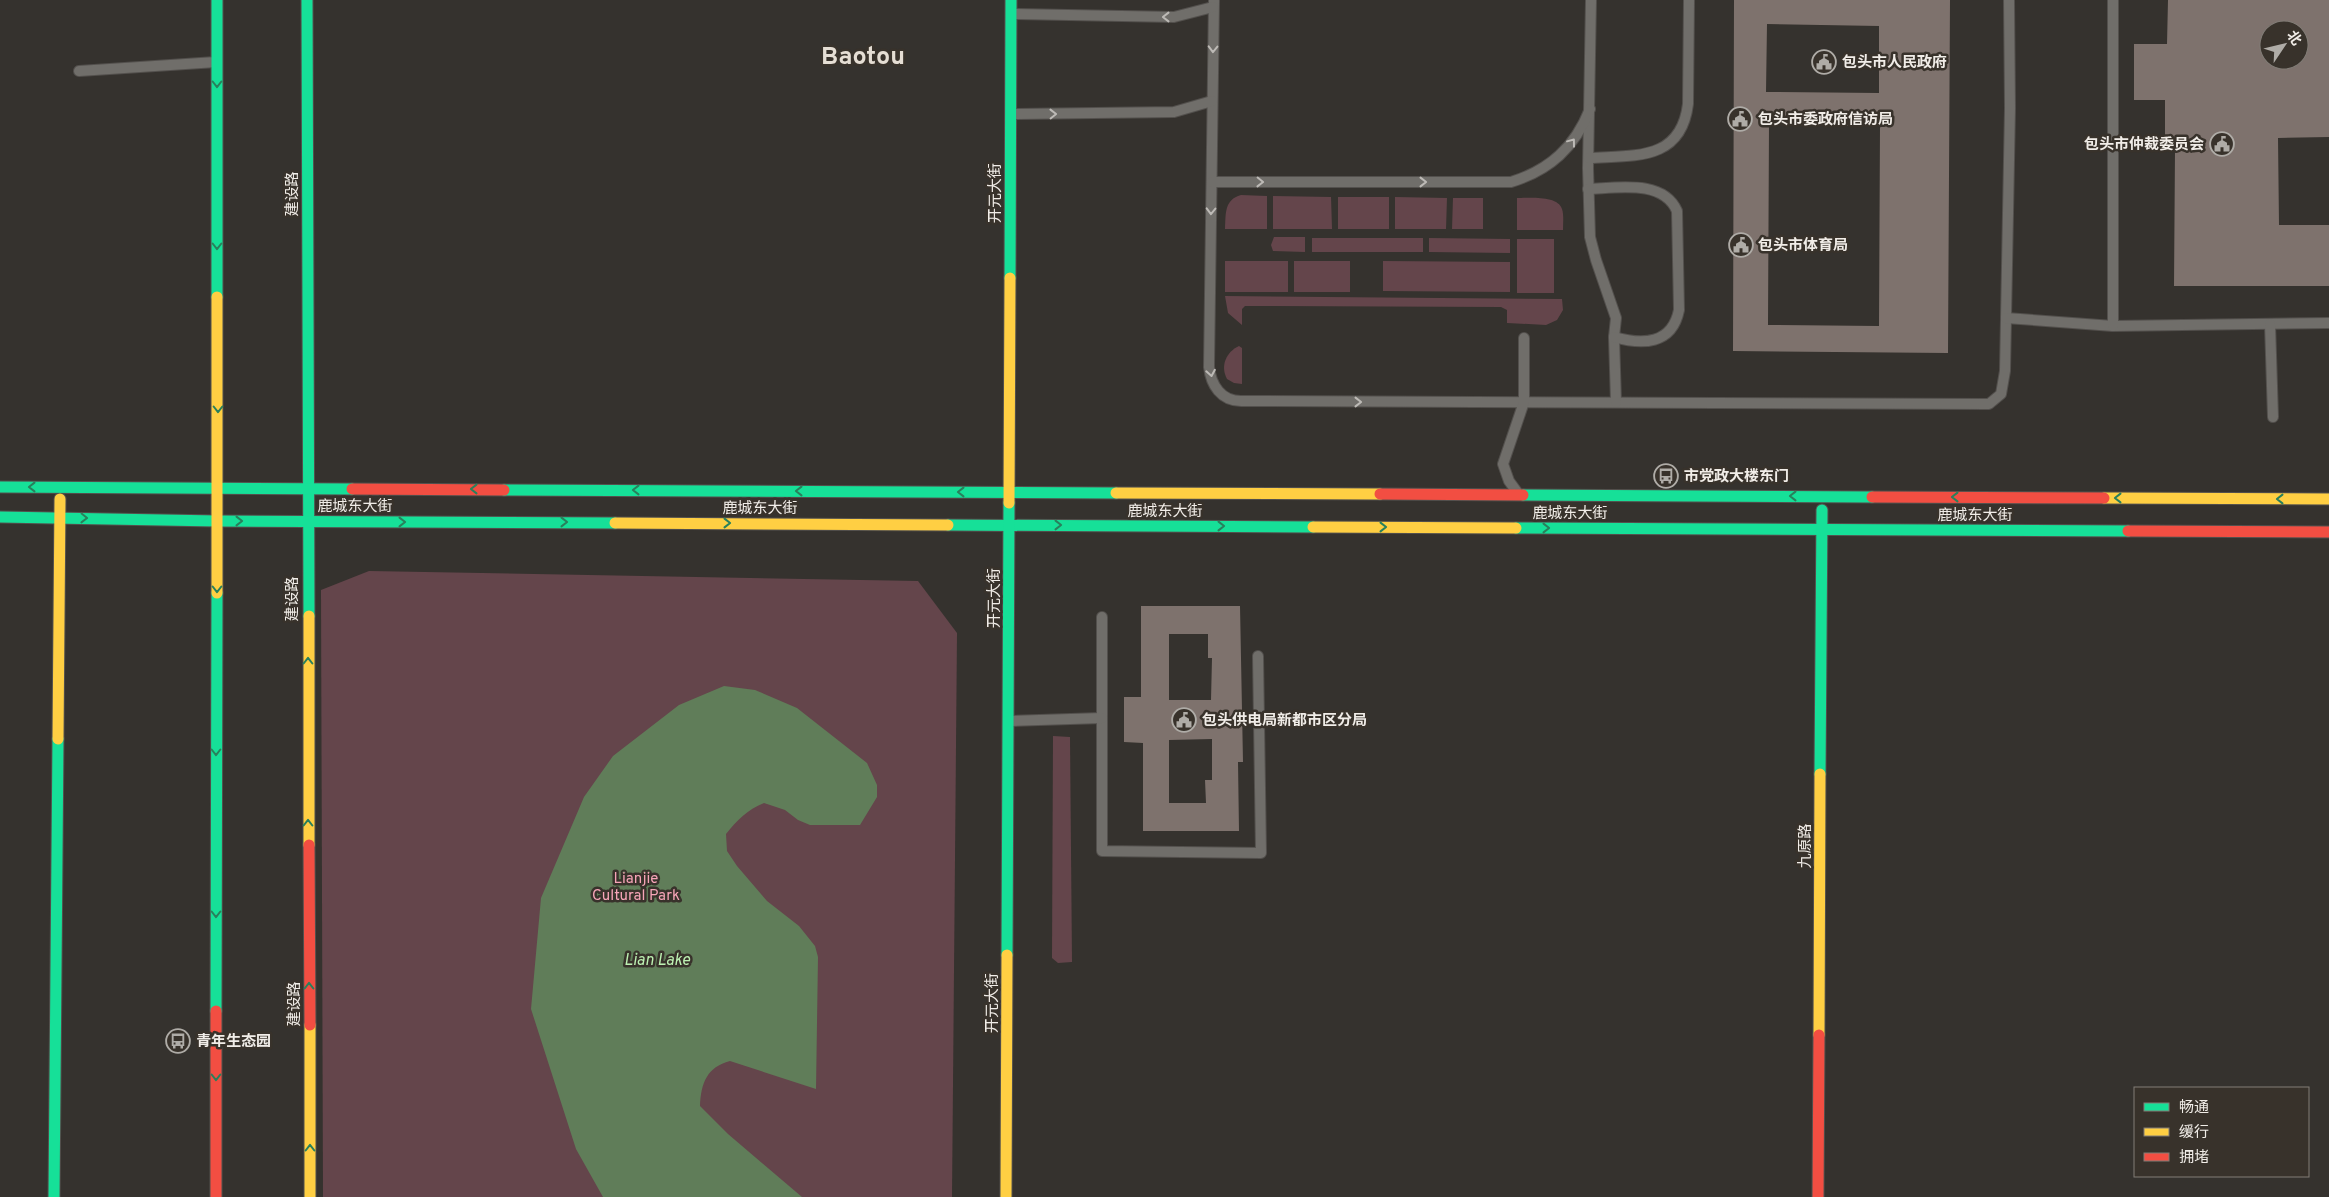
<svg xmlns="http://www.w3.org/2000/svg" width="2329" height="1197" font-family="Overpass,'Noto Sans SC',sans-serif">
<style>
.green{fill:#64454b}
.water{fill:#607d59}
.building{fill:#7e726d;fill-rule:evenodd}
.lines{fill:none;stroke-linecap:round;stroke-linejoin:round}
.lane-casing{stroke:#53504d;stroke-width:12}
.fast-casing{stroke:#53504d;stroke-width:13}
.slow-casing{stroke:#53504d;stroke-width:13}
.jam-casing{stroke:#53504d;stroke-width:13}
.lane{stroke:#706e6a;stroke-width:10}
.fast{stroke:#16e098;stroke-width:11}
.slow{stroke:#ffcf43;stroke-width:11}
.jam{stroke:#f24e42;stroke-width:11}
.oneway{stroke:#bdbab6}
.oneway2{stroke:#29805c}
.labels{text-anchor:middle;stroke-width:5;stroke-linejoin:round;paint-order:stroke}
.poi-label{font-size:15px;font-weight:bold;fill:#f1ede8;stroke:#38322b;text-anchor:start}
.street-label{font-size:15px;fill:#f1ede8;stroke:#38322b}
.park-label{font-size:15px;fill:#f7a5b8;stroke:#38322b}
.water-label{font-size:16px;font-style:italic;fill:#bdf1b2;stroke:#38322b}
.town-label{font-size:25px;font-weight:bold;fill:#e5ded4;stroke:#38322b}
</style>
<rect width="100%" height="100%" fill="#35322e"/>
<!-- green -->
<g class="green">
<path d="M1241 195 1267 196V229H1225C1226 213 1224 200 1241 195Z"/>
<path d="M1273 196 1331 197 1332 229H1273Z"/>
<rect x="1338" y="197" width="51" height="32"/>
<path d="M1395 197 1447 198 1446 229H1395Z"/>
<path d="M1453 198H1483V229H1452Z"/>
<path d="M1517 198C1528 198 1558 195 1562 209 1564 215 1563 223 1563 230H1517Z"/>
<path d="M1274 237H1305V252L1273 251 1271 245Z"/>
<rect x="1312" y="238" width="111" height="14"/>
<path d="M1429 238 1510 239V253L1429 252Z"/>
<rect x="1517" y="239" width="37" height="54"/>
<rect x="1225" y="261" width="63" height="31"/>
<rect x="1294" y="261" width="56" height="31"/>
<path d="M1383 261 1510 262V292L1383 291Z"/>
<path d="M1225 296 1562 299 1563 310 1557 320 1546 325 1507 323V310L1501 307 1245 306 1242 309V325L1228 313Z"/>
<path d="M1239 346 1242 348V384L1234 383 1227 379C1220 366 1226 352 1239 346Z"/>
<path d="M369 571 918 581 957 633 952 1197H323L321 590Z"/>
<path d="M1053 736 1070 737 1072 962 1058 963 1052 958Z"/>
</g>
<!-- water -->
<path class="water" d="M724 686 755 690 797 708 867 763 877 785V797L860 825H810L798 820 785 810 764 803C747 810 737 820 726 834L727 851 737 866 767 901 799 926 815 946 818 957 816 1089 730 1061C707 1067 701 1083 700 1106L728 1134 802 1197H603L576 1149 531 1009 541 898 584 797 613 756 679 705Z"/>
<!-- building -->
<g class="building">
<path d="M1734 0H1950L1948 353 1733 351ZM1767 24 1879 26V93L1766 92ZM1769 125 1880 126 1879 326 1768 325Z"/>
<path d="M2168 0H2329V137L2278 138 2279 225H2329V286H2174L2175 150H2165V100H2134V44H2167ZM2269 30H2299V60H2269Z"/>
<path d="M1141 606H1240L1243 762H1238L1239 831H1143V743L1124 742V697H1141ZM1169 634H1208V658H1212L1211 700H1169ZM1212 739V780H1205L1206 803H1169V740Z"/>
</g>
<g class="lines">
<!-- lane casing -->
<g class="lane-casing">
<g id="lane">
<path d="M1214 0 1209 367C1211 385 1221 401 1241 401L1989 404 2001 394 2005 371 2010 108 2009 0"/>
<path d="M1591 0 1588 168 1590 237 1596 260 1616 318 1614 337 1616 402"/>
<path d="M1014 14 1174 17 1213 7"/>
<path d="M79 71 216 62"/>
<path d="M1013 114 1174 112 1212 101"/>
<path d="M1589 158C1633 155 1681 162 1688 104L1689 0"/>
<path d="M1212 182H1511C1550 170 1575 147 1590 109"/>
<path d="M1588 189C1617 188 1663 179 1677 211L1679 310C1672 345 1642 345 1614 337"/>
<path d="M2006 318 2113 326 2329 323"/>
<path d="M2270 324 2273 417"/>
<path d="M2113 326V0"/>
<path d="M1517 492 1509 481 1503 464 1524 402V338"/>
<path d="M1102 617V851L1261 853 1258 656"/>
<path d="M1010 721 1102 718"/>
</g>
</g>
<!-- fast casing -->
<g class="fast-casing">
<g id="fast">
<path d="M307 0 309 616"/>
<path d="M1010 278 1011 0"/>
<path d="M217 297V0"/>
<path d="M0 487 352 489"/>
<path d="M504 490 1116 493"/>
<path d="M1523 495 1872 497"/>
<path d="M0 517 217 521 615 523"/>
<path d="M948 525 1313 527"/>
<path d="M1516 528 2128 531"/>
<path d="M1820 774 1822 510"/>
<path d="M1007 955 1009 503"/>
<path d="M216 1011 217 593"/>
<path d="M54 1197 58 739"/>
</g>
</g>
<!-- slow casing -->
<g class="slow-casing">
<g id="slow">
<path d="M1116 493 1380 494"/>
<path d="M2104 498 2329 499"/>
<path d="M1009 503 1010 278"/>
<path d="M615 523 948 525"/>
<path d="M1313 527 1516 528"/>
<path d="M217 593V297"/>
<path d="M309 616V845"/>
<path d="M58 739 60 499"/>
<path d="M310 1025V1197"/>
<path d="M1819 1035 1820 774"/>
<path d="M1006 1197 1007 955"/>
</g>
</g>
<!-- jam casing -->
<g class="jam-casing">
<g id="jam">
<path d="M352 489 504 490"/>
<path d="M1380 494 1523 495"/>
<path d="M1872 497 2104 498"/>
<path d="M2128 531 2329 532"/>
<path d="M309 845 310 1025"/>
<path d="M216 1197V1011"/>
<path d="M1818 1197 1819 1035"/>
</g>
</g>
<!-- lane -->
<use href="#lane" class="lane"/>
<!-- fast -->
<use href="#fast" class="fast"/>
<!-- slow -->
<use href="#slow" class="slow"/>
<!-- jam -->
<use href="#jam" class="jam"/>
</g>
<!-- one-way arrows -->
<defs><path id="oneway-chevron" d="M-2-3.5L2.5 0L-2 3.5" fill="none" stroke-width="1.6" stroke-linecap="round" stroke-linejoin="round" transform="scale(1.25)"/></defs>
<g class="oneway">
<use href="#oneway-chevron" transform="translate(1166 17) rotate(-180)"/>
<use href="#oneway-chevron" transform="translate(1213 49) rotate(91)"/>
<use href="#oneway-chevron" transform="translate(1053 114) rotate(-1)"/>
<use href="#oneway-chevron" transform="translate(1572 142) rotate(-53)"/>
<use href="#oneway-chevron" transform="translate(1260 182) rotate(1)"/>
<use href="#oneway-chevron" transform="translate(1423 182)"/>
<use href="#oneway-chevron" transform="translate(1211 211) rotate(91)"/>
<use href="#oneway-chevron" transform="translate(1211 373) rotate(80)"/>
<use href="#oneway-chevron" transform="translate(1358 402)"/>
</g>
<g class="oneway2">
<use href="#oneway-chevron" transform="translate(217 84) rotate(90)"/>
<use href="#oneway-chevron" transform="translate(217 246) rotate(90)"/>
<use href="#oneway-chevron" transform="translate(218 409) rotate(90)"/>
<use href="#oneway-chevron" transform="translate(32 487) rotate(-180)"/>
<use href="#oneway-chevron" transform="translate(474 489) rotate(-180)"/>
<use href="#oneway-chevron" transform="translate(636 490) rotate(-180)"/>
<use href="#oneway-chevron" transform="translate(799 491) rotate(-180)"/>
<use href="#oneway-chevron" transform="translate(961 492) rotate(-180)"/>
<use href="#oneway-chevron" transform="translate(1793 496) rotate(-180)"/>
<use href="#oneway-chevron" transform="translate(1955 497) rotate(-180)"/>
<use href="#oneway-chevron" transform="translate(2118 498) rotate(-180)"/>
<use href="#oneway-chevron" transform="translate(2280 499) rotate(-180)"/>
<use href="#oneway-chevron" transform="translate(84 518) rotate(1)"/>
<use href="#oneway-chevron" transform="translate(239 521)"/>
<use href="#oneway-chevron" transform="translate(402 522)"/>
<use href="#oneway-chevron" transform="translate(564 522)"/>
<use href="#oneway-chevron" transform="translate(727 523)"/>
<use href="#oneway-chevron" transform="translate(1058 525)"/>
<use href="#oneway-chevron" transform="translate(1221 526)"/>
<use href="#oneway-chevron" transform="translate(1383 527)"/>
<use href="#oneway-chevron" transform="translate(1546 528)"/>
<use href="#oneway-chevron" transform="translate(217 589) rotate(90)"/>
<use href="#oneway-chevron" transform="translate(308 661) rotate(-90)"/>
<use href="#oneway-chevron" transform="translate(216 752) rotate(90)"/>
<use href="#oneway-chevron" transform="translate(308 823) rotate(-90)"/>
<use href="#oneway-chevron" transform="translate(216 914) rotate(90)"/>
<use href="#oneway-chevron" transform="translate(309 986) rotate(-90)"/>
<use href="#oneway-chevron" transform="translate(216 1077) rotate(90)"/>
<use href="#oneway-chevron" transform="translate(310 1148) rotate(-90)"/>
</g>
<!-- icons -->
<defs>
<g id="civic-ring" transform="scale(1.25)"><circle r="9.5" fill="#38322b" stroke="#afaca7" stroke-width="1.5"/><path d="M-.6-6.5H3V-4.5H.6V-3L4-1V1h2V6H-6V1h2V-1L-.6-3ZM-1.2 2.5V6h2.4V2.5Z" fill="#afaca7"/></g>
<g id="bus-ring" transform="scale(1.25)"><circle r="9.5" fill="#38322b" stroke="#afaca7" stroke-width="1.5"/><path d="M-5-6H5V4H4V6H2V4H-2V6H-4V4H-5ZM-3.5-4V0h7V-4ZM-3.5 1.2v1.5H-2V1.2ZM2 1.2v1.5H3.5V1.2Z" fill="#afaca7"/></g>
</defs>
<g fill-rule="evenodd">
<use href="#civic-ring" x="1824" y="62"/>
<use href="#civic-ring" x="1740" y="119"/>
<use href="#civic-ring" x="2222" y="144"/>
<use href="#civic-ring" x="1741" y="245"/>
<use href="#bus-ring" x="1666" y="476"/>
<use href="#civic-ring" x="1184" y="720"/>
<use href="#bus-ring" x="178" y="1041"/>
</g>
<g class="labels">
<!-- poi labels -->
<g class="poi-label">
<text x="1842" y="67">包头市人民政府</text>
<text x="1758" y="124">包头市委政府信访局</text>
<text x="2204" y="149" text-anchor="end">包头市仲裁委员会</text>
<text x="1758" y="250">包头市体育局</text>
<text x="1684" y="481">市党政大楼东门</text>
<text x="1202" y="725">包头供电局新都市区分局</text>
<text x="196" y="1046">青年生态园</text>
</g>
<!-- street labels -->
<g class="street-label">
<text transform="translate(995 193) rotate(-90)" y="5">开元大街</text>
<text transform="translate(292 194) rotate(-90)" y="5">建设路</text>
<text x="355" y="511">鹿城东大街</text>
<text x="760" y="513">鹿城东大街</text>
<text x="1165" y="516">鹿城东大街</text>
<text x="1570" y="518">鹿城东大街</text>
<text x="1975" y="520">鹿城东大街</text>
<text transform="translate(994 598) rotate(-90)" y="5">开元大街</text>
<text transform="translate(292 599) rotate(-90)" y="5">建设路</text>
<text transform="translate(1805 846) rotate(-90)" y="5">九原路</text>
<text transform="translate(992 1003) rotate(-90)" y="5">开元大街</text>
<text transform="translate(294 1004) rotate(-90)" y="5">建设路</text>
</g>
<!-- park labels -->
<g class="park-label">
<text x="636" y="883">Lianjie<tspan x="636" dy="17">Cultural Park</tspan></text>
</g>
<!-- water labels -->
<g class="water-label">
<text x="657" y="965">Lian Lake</text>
</g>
<!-- town labels -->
<g class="town-label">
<text x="863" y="64">Baotou</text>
</g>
</g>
<!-- legend -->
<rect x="2134" y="1087" width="175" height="90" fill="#38322b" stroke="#827d77"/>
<rect x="2144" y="1103" width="25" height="8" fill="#16e098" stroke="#827d77"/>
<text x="2179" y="1112" font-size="15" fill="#f1ede8">畅通</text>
<rect x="2144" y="1128" width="25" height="8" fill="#ffcf43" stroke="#827d77"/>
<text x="2179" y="1137" font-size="15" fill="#f1ede8">缓行</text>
<rect x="2144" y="1153" width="25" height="8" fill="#f24e42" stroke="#827d77"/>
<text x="2179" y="1162" font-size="15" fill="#f1ede8">拥堵</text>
<!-- north arrow -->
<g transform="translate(2284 45) rotate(55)"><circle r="24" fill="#38322b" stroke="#827d77"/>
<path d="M0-4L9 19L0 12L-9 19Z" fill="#afaca7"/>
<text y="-8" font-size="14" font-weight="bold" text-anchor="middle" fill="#f1ede8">北</text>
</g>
</svg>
